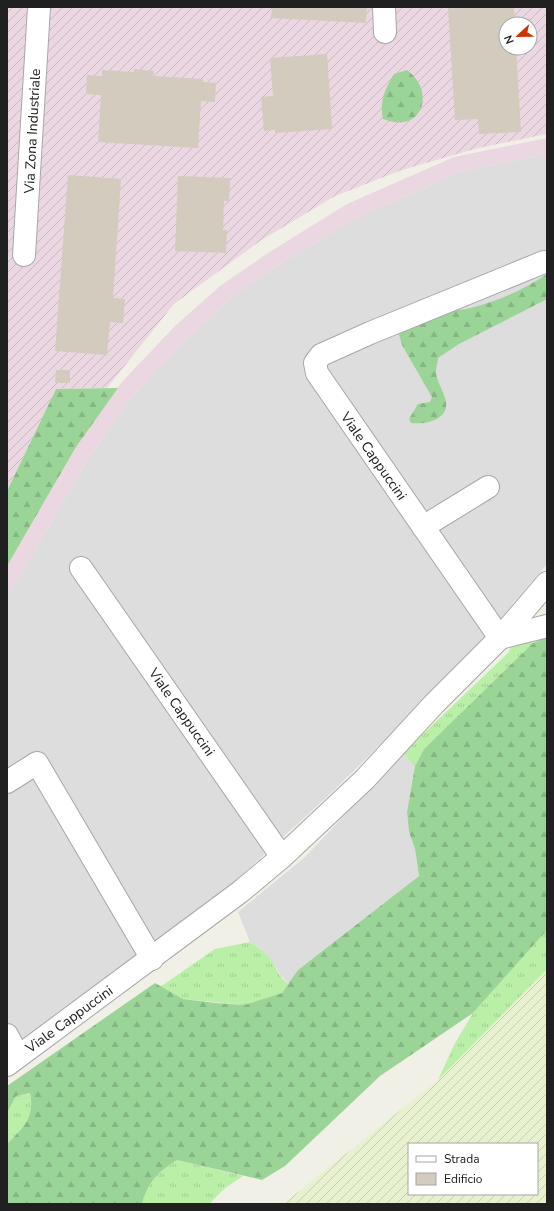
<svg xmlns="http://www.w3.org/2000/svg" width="554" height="1211" font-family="'Nunito Sans',sans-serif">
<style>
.residential{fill:#dedddd}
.industrial{fill:url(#industrial-furrows);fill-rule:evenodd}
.railway{fill:#ebd7e2}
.farmland{fill:url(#farmland-furrows);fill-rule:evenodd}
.grass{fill:url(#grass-tufts)}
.forest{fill:url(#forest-firs)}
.building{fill:#d2cbbe}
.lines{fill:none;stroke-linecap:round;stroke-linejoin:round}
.minor-casing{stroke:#a7a7a7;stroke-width:24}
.minor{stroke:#fff;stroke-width:22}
.labels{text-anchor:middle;stroke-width:3;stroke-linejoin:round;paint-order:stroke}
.street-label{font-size:14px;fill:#202020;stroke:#fff}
</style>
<defs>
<pattern id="industrial-furrows" width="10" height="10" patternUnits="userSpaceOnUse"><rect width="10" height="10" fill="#ebd7e2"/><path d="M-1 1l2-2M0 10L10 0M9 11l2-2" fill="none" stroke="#c9b8c2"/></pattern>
<pattern id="farmland-furrows" width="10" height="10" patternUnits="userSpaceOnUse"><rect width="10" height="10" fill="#e7f1d0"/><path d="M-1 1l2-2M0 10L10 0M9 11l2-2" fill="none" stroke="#c6ceb2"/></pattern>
<pattern id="grass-tufts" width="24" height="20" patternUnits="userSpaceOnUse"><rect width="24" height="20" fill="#baefa8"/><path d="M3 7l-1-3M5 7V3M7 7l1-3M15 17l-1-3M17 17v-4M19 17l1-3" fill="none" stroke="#a0cd90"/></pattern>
<pattern id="forest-firs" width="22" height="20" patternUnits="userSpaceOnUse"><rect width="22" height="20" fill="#9bd497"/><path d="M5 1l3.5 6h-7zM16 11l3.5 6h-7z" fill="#85b682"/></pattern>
</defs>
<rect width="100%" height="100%" fill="#f1f0e6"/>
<!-- residential -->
<g class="residential">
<path d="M547 154V564L464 662 329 795 223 892 7 1052V598L90 456 134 394 187 338 230 299 277 266 355 219 459 172Z"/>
<path d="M403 753 415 766 407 812 409 832 415 849 419 876 298 970 289 984 281 976 270 958 260 948 250 942 238 912 305 857Z"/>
</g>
<!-- industrial -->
<path class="industrial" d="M7 7H547V134L478 148 402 170 335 196 260 241 174 304 107 388 56 389 7 491ZM506 24H530V48H506Z"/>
<!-- railway -->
<path class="railway" d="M547 138V154L459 172 355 219 277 266 230 299 187 338 134 394 90 456 7 598V566L76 447 121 383 175 326 220 286 268 253 347 204 454 157Z"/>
<!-- farmland -->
<path class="farmland" d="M547 969V1204H283L438 1080ZM409 1144H537V1194H409Z"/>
<!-- grass -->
<g class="grass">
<path d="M524 634 533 643 424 749 415 766 403 753 508 653 515 640Z"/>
<path d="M547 930V969L438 1080 455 1043 473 1013Z"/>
<path d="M250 942C258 947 264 951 270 958 276 966 279 979 289 984L282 993 244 1005 183 999 160 987 215 949Z"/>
<path d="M30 1093C35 1119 24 1127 7 1144V1113L16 1096Z"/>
<path d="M177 1160 243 1176 224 1189 209 1204H142C148 1182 158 1172 177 1160Z"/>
</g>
<!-- forest -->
<g class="forest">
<path d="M407 70C436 91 423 135 383 119 379 102 385 89 394 74Z"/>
<path d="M547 274V299L459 344 438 358C438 362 436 367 436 371 436 380 443 390 445 398 452 419 426 425 411 423L409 419 418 404 430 402 432 397 402 345 399 334C409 326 430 315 442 312 454 310 466 310 478 306 503 299 526 288 547 274Z"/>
<path d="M118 388 76 447 7 566V491L56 389Z"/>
<path d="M547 637V930L473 1013 380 1076 285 1166 262 1180 177 1160C158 1172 148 1182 142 1204H7V1144C23 1128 35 1118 30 1093L16 1096 7 1113V1086L155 983 183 999 216 1003 244 1005 282 993 298 970 419 876 415 849 409 832 407 812 415 766 424 749 533 643Z"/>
</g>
<!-- building -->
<g class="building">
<path d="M272 7H367L366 23 271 18Z"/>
<path d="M448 7H514L515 24H506V48H516L521 132 479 134 478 119 455 120Z"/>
<path d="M327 54 332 129 275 133V130L264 131 261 97 273 96 270 58Z"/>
<path d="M134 69 154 71 153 76 203 79V82L216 83 215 102 201 101 198 148 98 142 101 95 86 94 87 75 102 76V70L134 72Z"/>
<path d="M68 175 121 179 113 298 125 299 123 323 110 322 107 355 55 351Z"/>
<path d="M178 176 230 178 229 201H224L223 230H227L226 253 175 251Z"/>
<path d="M56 370H70V383H55Z"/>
</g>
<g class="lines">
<!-- minor casing -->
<g class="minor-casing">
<g id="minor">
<path d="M384 7 385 32"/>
<path d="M24 255 39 7"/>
<path d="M544 262 370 333 321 355 315 363 317 373 500 638 547 626"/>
<path d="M423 527 488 487"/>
<path d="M81 568 282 857"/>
<path d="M7 782 37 763 152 959"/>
<path d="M7 1035 18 1056"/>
<path d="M7 1065 240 892 282 857 365 779 434 704 500 638 547 583"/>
</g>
</g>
<!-- minor -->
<use href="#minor" class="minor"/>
</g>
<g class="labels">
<!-- street labels -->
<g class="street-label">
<text transform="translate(32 131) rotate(-87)" y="5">Via Zona Industriale</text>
<text transform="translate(374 456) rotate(55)" y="5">Viale Cappuccini</text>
<text transform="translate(182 712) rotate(55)" y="5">Viale Cappuccini</text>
<text transform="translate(69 1019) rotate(-36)" y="5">Viale Cappuccini</text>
</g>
</g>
<!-- border -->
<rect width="554" height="1211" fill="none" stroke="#202020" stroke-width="16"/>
<!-- legend -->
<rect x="408" y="1143" width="130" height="52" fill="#ffffff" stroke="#a6a6a6"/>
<rect x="416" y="1156" width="20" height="6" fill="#ffffff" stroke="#a6a6a6"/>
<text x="444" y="1163" font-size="12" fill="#202020">Strada</text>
<rect x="416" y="1173" width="20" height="12" fill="#d2cbbe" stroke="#a6a6a6"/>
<text x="444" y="1183" font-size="12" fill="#202020">Edificio</text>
<!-- north arrow -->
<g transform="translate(518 36) rotate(248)"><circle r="19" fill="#ffffff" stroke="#a6a6a6"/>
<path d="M0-3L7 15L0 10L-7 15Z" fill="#d03200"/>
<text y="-6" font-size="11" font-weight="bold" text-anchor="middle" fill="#202020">N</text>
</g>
</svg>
